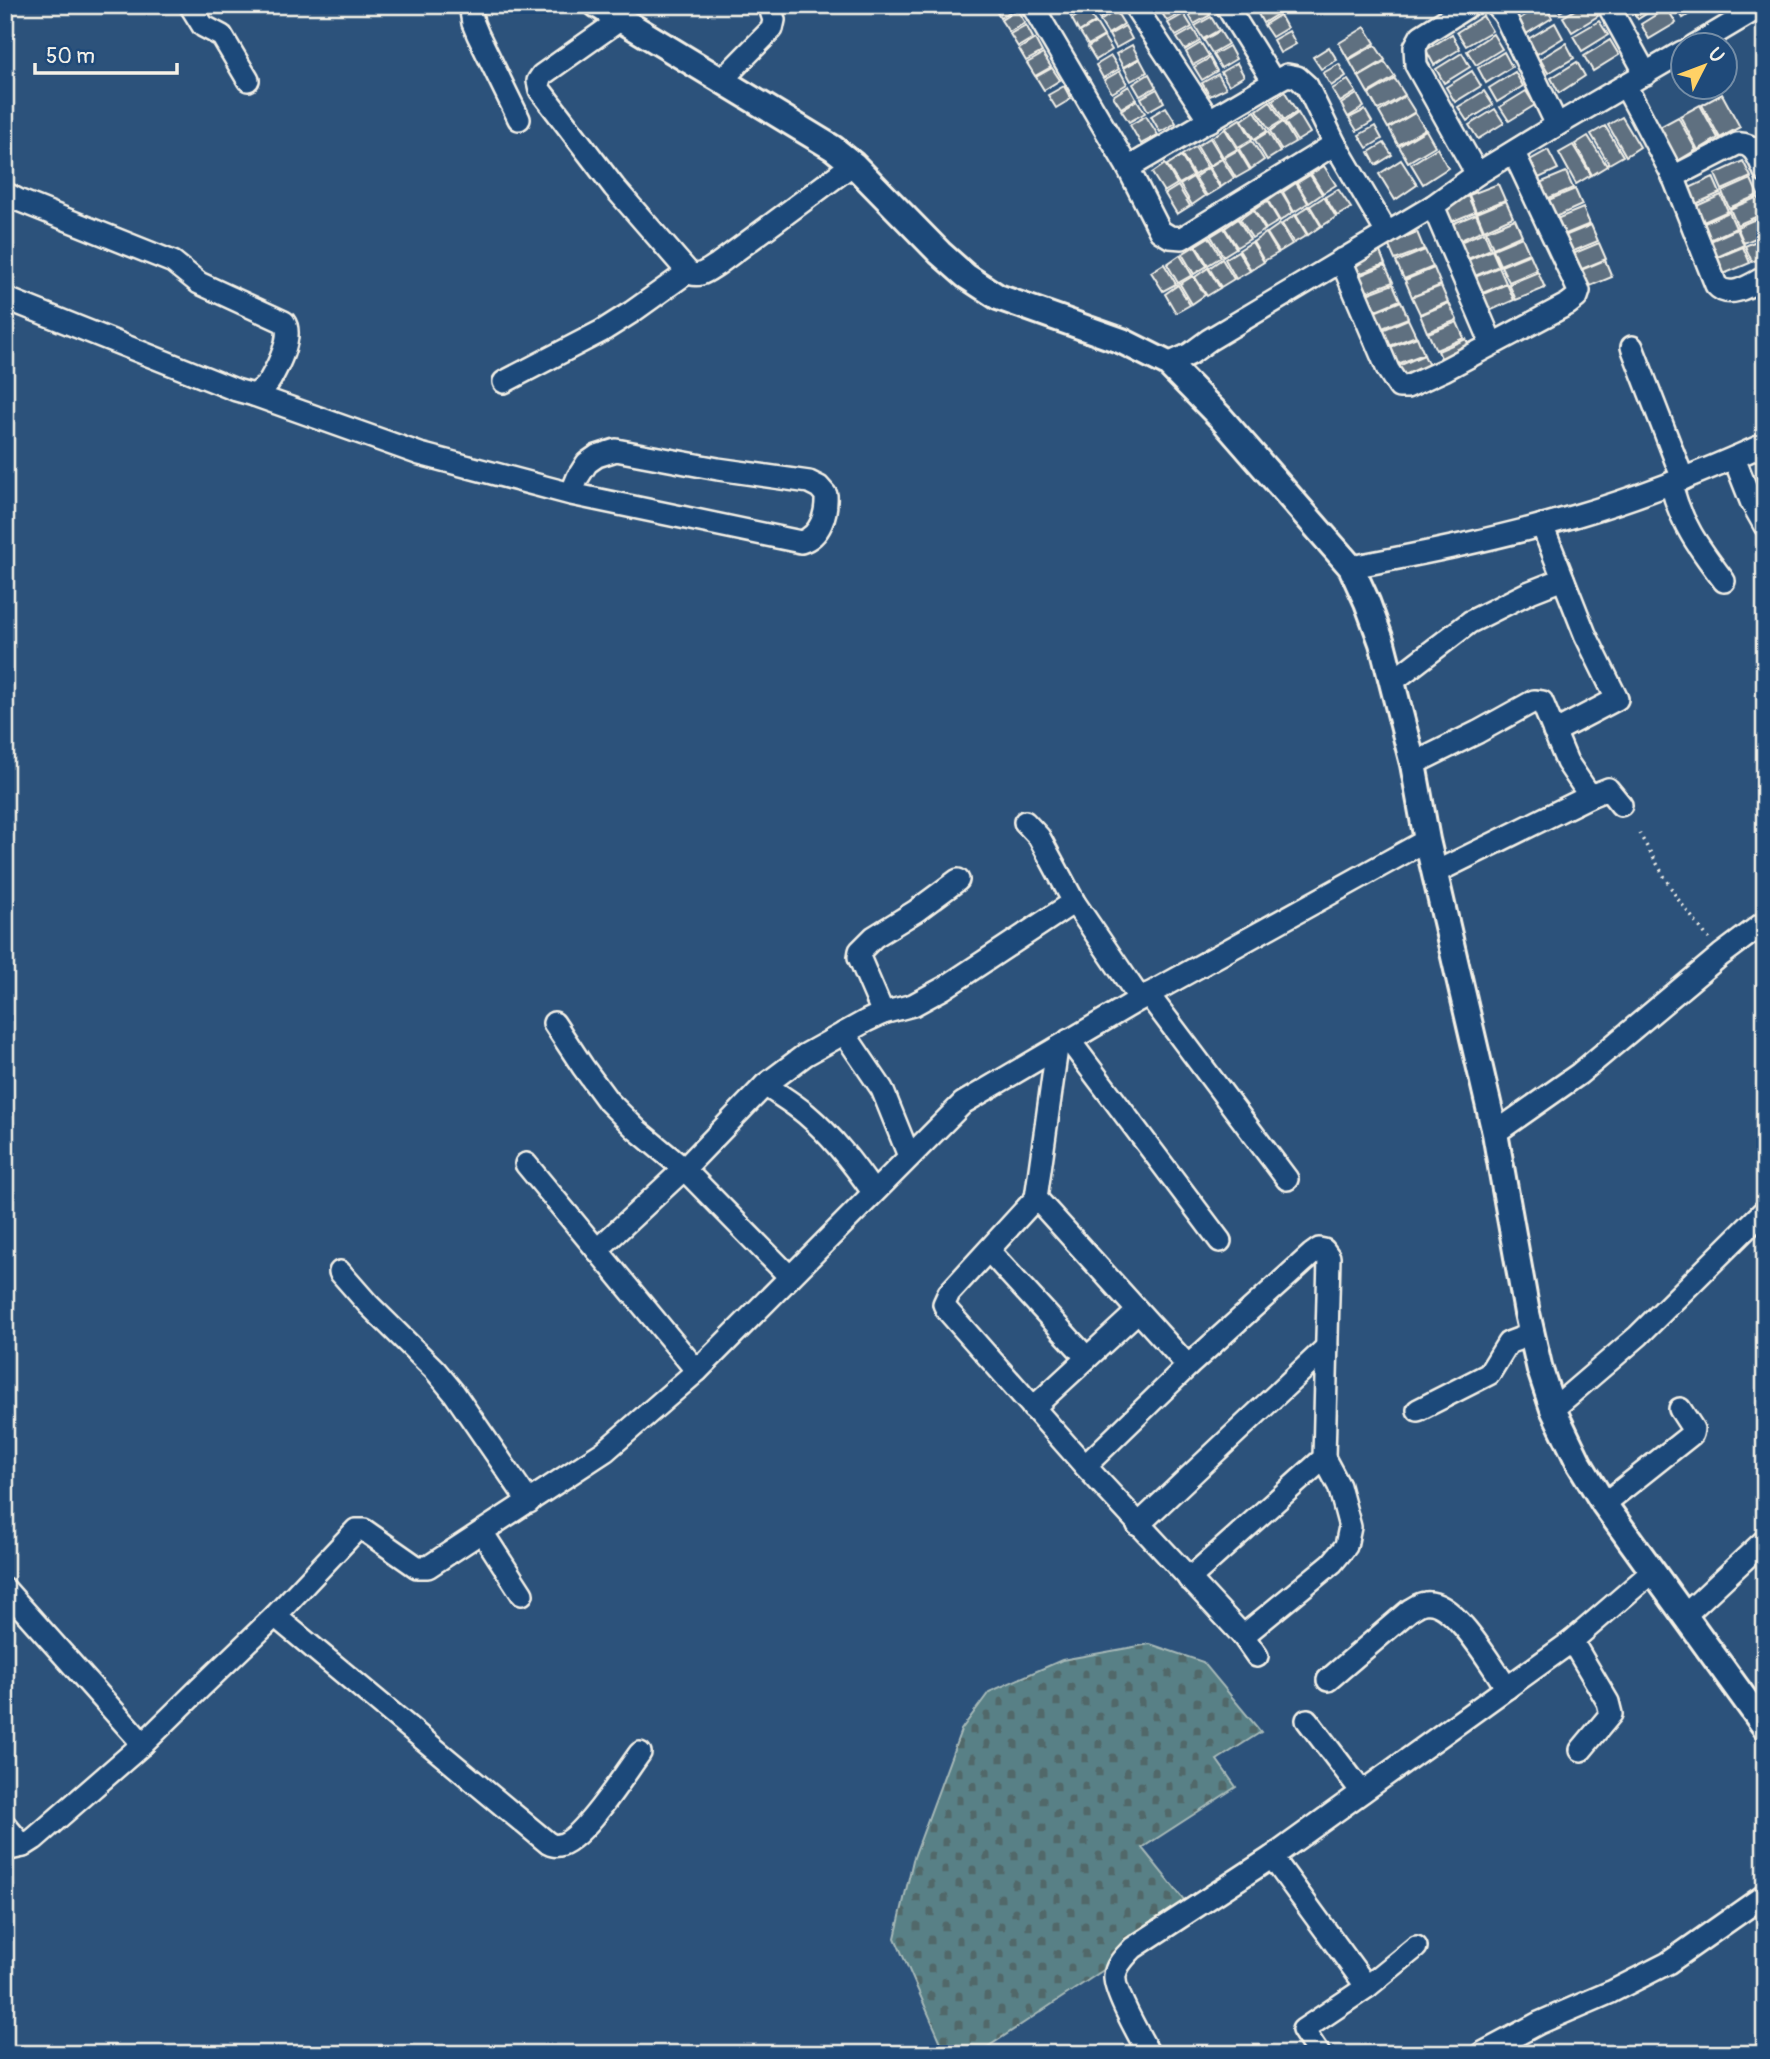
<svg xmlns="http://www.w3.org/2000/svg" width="1770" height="2059" font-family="Pangolin,sans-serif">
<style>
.cemetery{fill:url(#cemetery-stones);stroke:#a6b8b7;stroke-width:2}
.building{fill:#5f7080;stroke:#f4f1e8;stroke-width:2}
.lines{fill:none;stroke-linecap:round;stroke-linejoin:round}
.minor-casing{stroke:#f4f1e8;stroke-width:26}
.tertiary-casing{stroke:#f4f1e8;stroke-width:30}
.path{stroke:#f4f1e8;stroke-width:3.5;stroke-dasharray:2 5;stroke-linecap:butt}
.minor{stroke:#1f4a7a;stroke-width:21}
.tertiary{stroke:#1f4a7a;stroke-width:24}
</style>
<defs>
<pattern id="cemetery-stones" width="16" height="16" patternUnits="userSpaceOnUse" patternTransform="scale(1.75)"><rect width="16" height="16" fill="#588086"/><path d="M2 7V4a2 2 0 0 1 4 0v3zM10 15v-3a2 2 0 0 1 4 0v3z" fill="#516769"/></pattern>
</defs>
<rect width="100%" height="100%" fill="#2c527b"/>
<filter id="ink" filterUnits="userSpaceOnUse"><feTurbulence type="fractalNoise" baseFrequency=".0143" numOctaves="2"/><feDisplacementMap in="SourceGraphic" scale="14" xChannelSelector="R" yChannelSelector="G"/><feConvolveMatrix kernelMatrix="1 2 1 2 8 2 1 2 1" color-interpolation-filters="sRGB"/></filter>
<g filter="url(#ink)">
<!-- cemetery -->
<path class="cemetery" d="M1150 1644 1203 1662 1261 1732 1217 1760 1236 1787 1142 1848 1185 1901 1108 1967 977 2054H946L895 1938 913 1860 961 1730 989 1692 1062 1660Z"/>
<!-- building -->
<g class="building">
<path d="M993 5H1014L1016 8 1000 18Z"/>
<path d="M1064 5H1085L1086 7 1071 17Z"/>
<path d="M1093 5H1112L1114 10 1099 19 1091 7Z"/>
<path d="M1164 5H1179L1183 12 1167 21 1159 8Z"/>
<path d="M1197 5H1205L1210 15 1194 24 1187 11Z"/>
<path d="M1263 5H1274L1279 13 1263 23 1256 10Z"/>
<path d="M1509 5H1529L1514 15Z"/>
<path d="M1541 5H1545L1552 18 1526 34 1518 20Z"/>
<path d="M1556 5H1572L1560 12Z"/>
<path d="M1583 5H1591L1598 16 1572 32 1563 17Z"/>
<path d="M1629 5H1660L1638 19Z"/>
<path d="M1675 5H1704L1683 18Z"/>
<path d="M1667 8 1676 23 1649 39 1641 24Z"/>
<path d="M1017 10 1025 23 1009 32 1001 20Z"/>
<path d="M1087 10 1095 22 1079 32 1072 19Z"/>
<path d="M1116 11 1124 24 1108 34 1100 21Z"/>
<path d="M1184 14 1192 27 1176 36 1168 23Z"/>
<path d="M1280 15 1287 28 1272 37 1264 25Z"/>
<path d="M1483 16 1492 31 1466 46 1457 32Z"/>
<path d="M1211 17 1219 30 1203 39 1195 26Z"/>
<path d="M1599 21 1608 35 1582 51 1573 36Z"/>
<path d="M1096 23 1104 36 1088 45 1080 32Z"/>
<path d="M1555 23 1563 38 1537 54 1528 39Z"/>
<path d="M1026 25 1033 38 1018 47 1010 34Z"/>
<path d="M1125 26 1132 39 1116 48 1109 35Z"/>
<path d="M1365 27 1375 43 1348 59 1339 43Z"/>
<path d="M1193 29 1200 41 1185 50 1177 38Z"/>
<path d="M1220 31 1228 44 1212 53 1204 40Z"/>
<path d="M1289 31 1296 44 1280 53 1273 40Z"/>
<path d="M1452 34 1460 49 1434 65 1426 50Z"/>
<path d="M1493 34 1502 49 1476 65 1467 51Z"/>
<path d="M1104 37 1112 50 1096 60 1088 47Z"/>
<path d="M1035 39 1042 52 1026 61 1019 49Z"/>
<path d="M1610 40 1619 55 1593 71 1584 56Z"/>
<path d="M1201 43 1209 56 1193 65 1186 52Z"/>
<path d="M1566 43 1574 58 1548 73 1540 59Z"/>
<path d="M1132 45 1139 58 1123 67 1116 54Z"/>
<path d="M1375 45 1385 60 1358 76 1349 60Z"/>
<path d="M1229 46 1236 59 1221 68 1213 55Z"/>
<path d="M1329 47 1337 60 1321 69 1313 57Z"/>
<path d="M1504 52 1512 67 1486 83 1478 68Z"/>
<path d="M1462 53 1470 67 1444 83 1436 69Z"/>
<path d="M1043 54 1051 67 1035 76 1027 63Z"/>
<path d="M1111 56 1119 69 1103 78 1096 65Z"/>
<path d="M1210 58 1217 71 1202 80 1194 67Z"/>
<path d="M1140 59 1147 72 1131 81 1124 68Z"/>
<path d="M1385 62 1395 77 1368 93 1359 77Z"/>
<path d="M1577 62 1585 76 1559 93 1551 78Z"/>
<path d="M1237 63 1244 76 1229 85 1221 72Z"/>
<path d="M1339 64 1346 76 1331 86 1323 73Z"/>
<path d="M1052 68 1060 80 1044 90 1036 77Z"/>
<path d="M1120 71 1127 84 1112 93 1104 80Z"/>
<path d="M1472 71 1481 86 1455 102 1446 87Z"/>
<path d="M1515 72 1523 86 1497 102 1489 88Z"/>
<path d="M1149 74 1156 87 1140 96 1133 84Z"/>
<path d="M1218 74 1226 88 1210 96 1202 83Z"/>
<path d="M1395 79 1405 95 1378 110 1369 94Z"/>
<path d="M1348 80 1356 92 1340 102 1332 89Z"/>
<path d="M1064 86 1071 99 1056 108 1048 95Z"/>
<path d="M1129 86 1136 99 1121 108 1113 96Z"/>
<path d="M1157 89 1164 102 1148 111 1141 98Z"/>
<path d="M1484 91 1493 105 1467 121 1458 107Z"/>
<path d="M1526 91 1535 105 1509 121 1500 107Z"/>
<path d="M1285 92 1297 112 1284 120 1272 100Z"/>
<path d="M1357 94 1364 107 1348 117 1341 104Z"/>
<path d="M1722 94 1740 127 1720 138 1702 105Z"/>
<path d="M1405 96 1415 112 1388 128 1379 112Z"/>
<path d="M1137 100 1145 113 1129 122 1121 110Z"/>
<path d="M1270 101 1282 121 1269 129 1257 110Z"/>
<path d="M1700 105 1718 138 1698 150 1680 116Z"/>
<path d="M1166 107 1176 123 1160 132 1151 116Z"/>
<path d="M1495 109 1504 123 1478 139 1469 125Z"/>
<path d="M1365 110 1372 122 1357 131 1349 118Z"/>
<path d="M1255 111 1267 131 1254 139 1242 120Z"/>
<path d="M1298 113 1310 133 1297 141 1285 122Z"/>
<path d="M1415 113 1425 129 1398 145 1389 128Z"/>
<path d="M1146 116 1158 135 1141 144 1130 125Z"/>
<path d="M1622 117 1640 147 1626 156 1608 125Z"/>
<path d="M1678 117 1696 150 1676 162 1658 128Z"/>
<path d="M1240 119 1252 139 1238 147 1226 128Z"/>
<path d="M1283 122 1295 142 1281 150 1270 131Z"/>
<path d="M1375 126 1382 139 1367 148 1359 135Z"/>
<path d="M1605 126 1623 156 1609 164 1591 134Z"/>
<path d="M1225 129 1237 149 1223 157 1212 137Z"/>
<path d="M1426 130 1435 146 1408 162 1399 146Z"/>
<path d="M1268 132 1280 152 1267 160 1255 140Z"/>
<path d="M1588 136 1607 166 1592 175 1575 144Z"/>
<path d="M1210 138 1222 158 1209 166 1197 146Z"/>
<path d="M1252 141 1264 160 1251 169 1239 149Z"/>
<path d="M1384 143 1392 155 1376 165 1369 152Z"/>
<path d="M1573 145 1591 175 1576 184 1559 153Z"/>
<path d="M1195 147 1207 167 1194 175 1182 155Z"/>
<path d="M1437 148 1448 168 1423 184 1411 164Z"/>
<path d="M1238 150 1250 170 1236 178 1224 158Z"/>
<path d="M1548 150 1558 169 1539 178 1530 160Z"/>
<path d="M1181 156 1193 176 1179 184 1167 165Z"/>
<path d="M1222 159 1234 178 1221 187 1209 167Z"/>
<path d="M1401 160 1417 185 1395 200 1379 174Z"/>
<path d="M1743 161 1751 177 1722 190 1715 174Z"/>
<path d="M1165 164 1177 184 1164 192 1152 173Z"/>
<path d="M1324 166 1336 185 1323 193 1311 174Z"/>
<path d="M1208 168 1220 188 1207 196 1195 177Z"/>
<path d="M1566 172 1573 188 1544 200 1537 184Z"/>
<path d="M1310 175 1322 194 1309 203 1297 183Z"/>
<path d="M1193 177 1205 196 1192 205 1180 185Z"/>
<path d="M1713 177 1720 193 1691 206 1685 190Z"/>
<path d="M1751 179 1758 195 1729 208 1722 192Z"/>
<path d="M1296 183 1308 203 1294 212 1283 192Z"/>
<path d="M1498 184 1505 200 1476 212 1469 195Z"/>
<path d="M1178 186 1190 206 1177 214 1165 194Z"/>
<path d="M1338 189 1351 208 1337 216 1325 197Z"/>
<path d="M1575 189 1582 205 1553 218 1546 201Z"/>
<path d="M1281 192 1293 212 1280 221 1268 201Z"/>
<path d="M1721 195 1728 211 1699 224 1692 208Z"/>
<path d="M1468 196 1475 212 1446 224 1439 208Z"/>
<path d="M1324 197 1336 217 1322 226 1310 206Z"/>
<path d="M1758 197 1765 213 1737 225 1730 209Z"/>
<path d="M1267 201 1279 221 1266 229 1254 210Z"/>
<path d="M1506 201 1513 217 1484 230 1477 213Z"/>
<path d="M1309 206 1321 226 1308 235 1296 215Z"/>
<path d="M1583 208 1590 224 1561 236 1554 220Z"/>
<path d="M1253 210 1265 230 1252 238 1240 219Z"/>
<path d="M1729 212 1736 228 1707 241 1700 225Z"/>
<path d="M1476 214 1483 230 1454 243 1447 226Z"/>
<path d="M1295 215 1307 235 1294 243 1282 224Z"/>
<path d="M1765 215V234L1744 243 1737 227Z"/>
<path d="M1238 219 1250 239 1237 247 1225 228Z"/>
<path d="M1515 219 1522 235 1493 248 1486 231Z"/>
<path d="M1280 224 1292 244 1279 252 1267 233Z"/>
<path d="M1591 225 1598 241 1569 253 1562 237Z"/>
<path d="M1224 228 1236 248 1223 256 1211 236Z"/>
<path d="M1737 229 1744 245 1715 258 1708 242Z"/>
<path d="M1417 232 1424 249 1395 260 1388 244Z"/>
<path d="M1484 232 1491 249 1463 261 1455 244Z"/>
<path d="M1266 233 1278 253 1264 261 1253 242Z"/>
<path d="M1209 237 1221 257 1208 265 1196 245Z"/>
<path d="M1522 237 1529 253 1500 265 1493 249Z"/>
<path d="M1765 237V256L1752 262 1745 246Z"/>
<path d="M1252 242 1264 262 1251 270 1239 250Z"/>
<path d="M1599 243 1606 259 1577 271 1570 255Z"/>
<path d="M1195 246 1207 266 1194 274 1182 254Z"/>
<path d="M1378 247 1385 264 1356 275 1349 259Z"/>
<path d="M1743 247 1750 263 1721 275 1714 259Z"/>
<path d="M1425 250 1433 267 1404 279 1396 262Z"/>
<path d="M1492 250 1499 266 1470 278 1463 262Z"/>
<path d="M1238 251 1250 271 1236 279 1225 259Z"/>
<path d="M1530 254 1537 270 1509 282 1501 266Z"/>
<path d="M1180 255 1192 275 1178 283 1167 264Z"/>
<path d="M1222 259 1234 279 1221 287 1209 268Z"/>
<path d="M1605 260 1612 277 1583 289 1576 272Z"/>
<path d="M1164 264 1176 284 1163 291 1151 272Z"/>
<path d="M1385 265 1393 282 1364 293 1356 277Z"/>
<path d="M1499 267 1506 283 1478 295 1470 279Z"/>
<path d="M1208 268 1220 288 1207 296 1195 277Z"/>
<path d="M1434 268 1441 285 1412 297 1405 280Z"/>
<path d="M1538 272 1545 288 1516 300 1509 284Z"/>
<path d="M1193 276 1205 295 1192 304 1180 284Z"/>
<path d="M1393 284 1400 300 1371 312 1364 295Z"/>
<path d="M1507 284 1514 300 1485 313 1478 296Z"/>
<path d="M1178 285 1190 305 1176 313 1165 294Z"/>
<path d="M1441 286 1448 302 1420 314 1412 297Z"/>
<path d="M1401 301 1408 318 1380 329 1372 313Z"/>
<path d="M1449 303 1457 320 1427 332 1420 315Z"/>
<path d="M1408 319 1416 336 1387 347 1380 331Z"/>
<path d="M1457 322 1464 338 1436 350 1428 333Z"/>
<path d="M1417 337 1424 354 1395 365 1388 348Z"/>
<path d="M1466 339 1473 354 1445 367 1438 351Z"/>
<path d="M1424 355 1432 372 1403 383 1396 367Z"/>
</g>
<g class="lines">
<!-- minor casing -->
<g class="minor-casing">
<g id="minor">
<path d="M190 5 203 26 222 36 248 80"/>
<path d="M470 5 473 23 478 35 519 119"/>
<path d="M1032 5 1128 168 1160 231 1170 237 1182 238 1335 144"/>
<path d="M1134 5 1210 121"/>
<path d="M1226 5 1274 82"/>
<path d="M1470 5 1421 36 1415 47 1416 65 1477 174"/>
<path d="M1496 5 1504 14 1557 125"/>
<path d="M1608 5 1646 74"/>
<path d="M621 19 542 75 538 81 540 90 614 187 688 272C699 279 708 270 718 264L853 164"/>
<path d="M1694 46 1763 5"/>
<path d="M722 80 772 29 774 20 769 5"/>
<path d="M1626 87 1673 176 1716 285C1729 300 1751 285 1765 277"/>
<path d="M1128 168 1274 82 1287 75 1297 77 1307 86 1335 144 1387 233"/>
<path d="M1673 177 1737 144C1754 142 1759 159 1765 172"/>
<path d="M5 193 18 200 173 262 199 283 284 322C294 335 278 366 270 380 267 386 260 391 254 395L236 390 5 298"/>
<path d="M1433 206 1492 344"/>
<path d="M1341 260 1388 370 1399 387H1407L1444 370 1568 304 1577 297 1579 291 1514 153"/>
<path d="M1632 347 1683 479"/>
<path d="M1168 364 1190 354 1209 340 1433 206 1477 174 1557 125 1682 52"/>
<path d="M504 382 602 331 632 312 688 272"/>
<path d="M254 395 420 454 571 494 801 542C821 536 827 513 826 495L819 487 809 482 718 469 616 450 597 456 587 463 578 477 571 494"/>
<path d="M1734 458 1751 501 1765 526"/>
<path d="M1671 483C1680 523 1700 549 1724 581"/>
<path d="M1542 525 1585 634 1617 699 1554 732"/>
<path d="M1351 567C1426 553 1501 538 1575 516 1640 497 1703 472 1765 444"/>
<path d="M1393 681 1470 622 1530 592 1563 579"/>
<path d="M1413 764 1478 732 1534 701 1542 702 1567 762 1590 796 1608 789 1621 805"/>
<path d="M1025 822 1039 837 1074 902 1140 999"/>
<path d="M1434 873 1590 796"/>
<path d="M1148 994 1287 1179"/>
<path d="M883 1013 859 957 860 951 874 937 916 911 958 880"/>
<path d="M554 1023 583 1067 608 1101 637 1130 684 1169 790 1277"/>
<path d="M844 1033 882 1089 909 1156"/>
<path d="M1069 1040 1220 1241"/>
<path d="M1057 1048 1036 1198 949 1293 944 1304 947 1310 1085 1466 1243 1636 1257 1656"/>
<path d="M765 1085C779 1095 793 1103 806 1114 833 1137 853 1163 873 1192"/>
<path d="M1495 1133 1579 1074 1721 955 1765 922"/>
<path d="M526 1164 697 1371"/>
<path d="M1036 1198 1188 1366"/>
<path d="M597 1250 684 1169 765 1085 805 1055 866 1021 883 1013 913 1005 944 988 1074 902"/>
<path d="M989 1251 1087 1358"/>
<path d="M340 1272 368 1304 435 1370 454 1393 529 1502"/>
<path d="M1033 1408 1138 1311"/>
<path d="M1553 1409 1638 1336 1765 1210"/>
<path d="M1418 1410 1489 1374 1508 1343 1532 1334"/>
<path d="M1085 1466 1188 1366 1312 1254 1319 1249 1324 1250 1329 1257 1324 1458 1189 1579"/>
<path d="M1604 1504 1692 1434 1693 1429 1680 1409"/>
<path d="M1138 1525 1327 1347"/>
<path d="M482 1532 522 1594"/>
<path d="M5 1589 143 1744"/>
<path d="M275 1616 548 1843C552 1845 554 1846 559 1845 582 1842 625 1773 640 1753"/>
<path d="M1684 1616 1765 1540"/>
<path d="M1243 1636 1332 1563 1346 1546 1350 1527 1339 1486 1324 1458"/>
<path d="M1572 1641 1608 1702 1611 1714 1581 1750"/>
<path d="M1328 1680 1410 1610C1414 1608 1420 1603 1425 1603 1454 1598 1492 1667 1507 1688"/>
<path d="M1307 1720 1362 1792"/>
<path d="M5 1825 23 1846"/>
<path d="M5 1850 23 1846 34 1839 143 1744 200 1688 275 1616 356 1530H364L417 1567H428L605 1451 697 1371 963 1103 1140 999 1427 840"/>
<path d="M1272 1857 1367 1987 1303 2030 1319 2054"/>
<path d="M1367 1987 1416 1947"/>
<path d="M1149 2054C1141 2039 1113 1990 1115 1976 1116 1964 1126 1956 1133 1948L1272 1857 1572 1641 1653 1571"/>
<path d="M1481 2054 1539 2023 1611 1992 1668 1963 1765 1895"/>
</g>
</g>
<!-- tertiary casing -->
<g class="tertiary-casing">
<path id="tertiary" d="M597 5 833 148 853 164 940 253 966 276 998 297 1122 341 1168 364 1221 418 1351 567 1367 602 1382 643 1413 764 1427 840 1495 1133 1527 1313 1540 1370 1553 1409 1579 1463 1604 1504 1765 1727"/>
</g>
<!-- path -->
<path class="path" d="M1639 833 1677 898 1709 939"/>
<!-- minor -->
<use href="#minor" class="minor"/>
<!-- tertiary -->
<use href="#tertiary" class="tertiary"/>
</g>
</g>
<!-- margin -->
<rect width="1770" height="2059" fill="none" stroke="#1f4a7a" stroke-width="28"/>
<rect x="14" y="14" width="1742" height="2031" fill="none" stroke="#f4f1e8" stroke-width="2.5" filter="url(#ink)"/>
<!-- north arrow -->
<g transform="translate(1704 66) rotate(48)"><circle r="33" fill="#1f4a7a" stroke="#748da6" stroke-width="2"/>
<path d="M0-5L12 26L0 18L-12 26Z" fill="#ffd166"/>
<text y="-10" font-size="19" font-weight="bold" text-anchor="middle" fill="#f4f1e8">U</text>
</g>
<!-- scale -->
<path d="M35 63v10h142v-10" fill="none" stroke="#f4f1e8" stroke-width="3.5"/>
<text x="46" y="63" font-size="21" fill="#f4f1e8" stroke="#1f4a7a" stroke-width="5" paint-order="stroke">50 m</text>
</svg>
